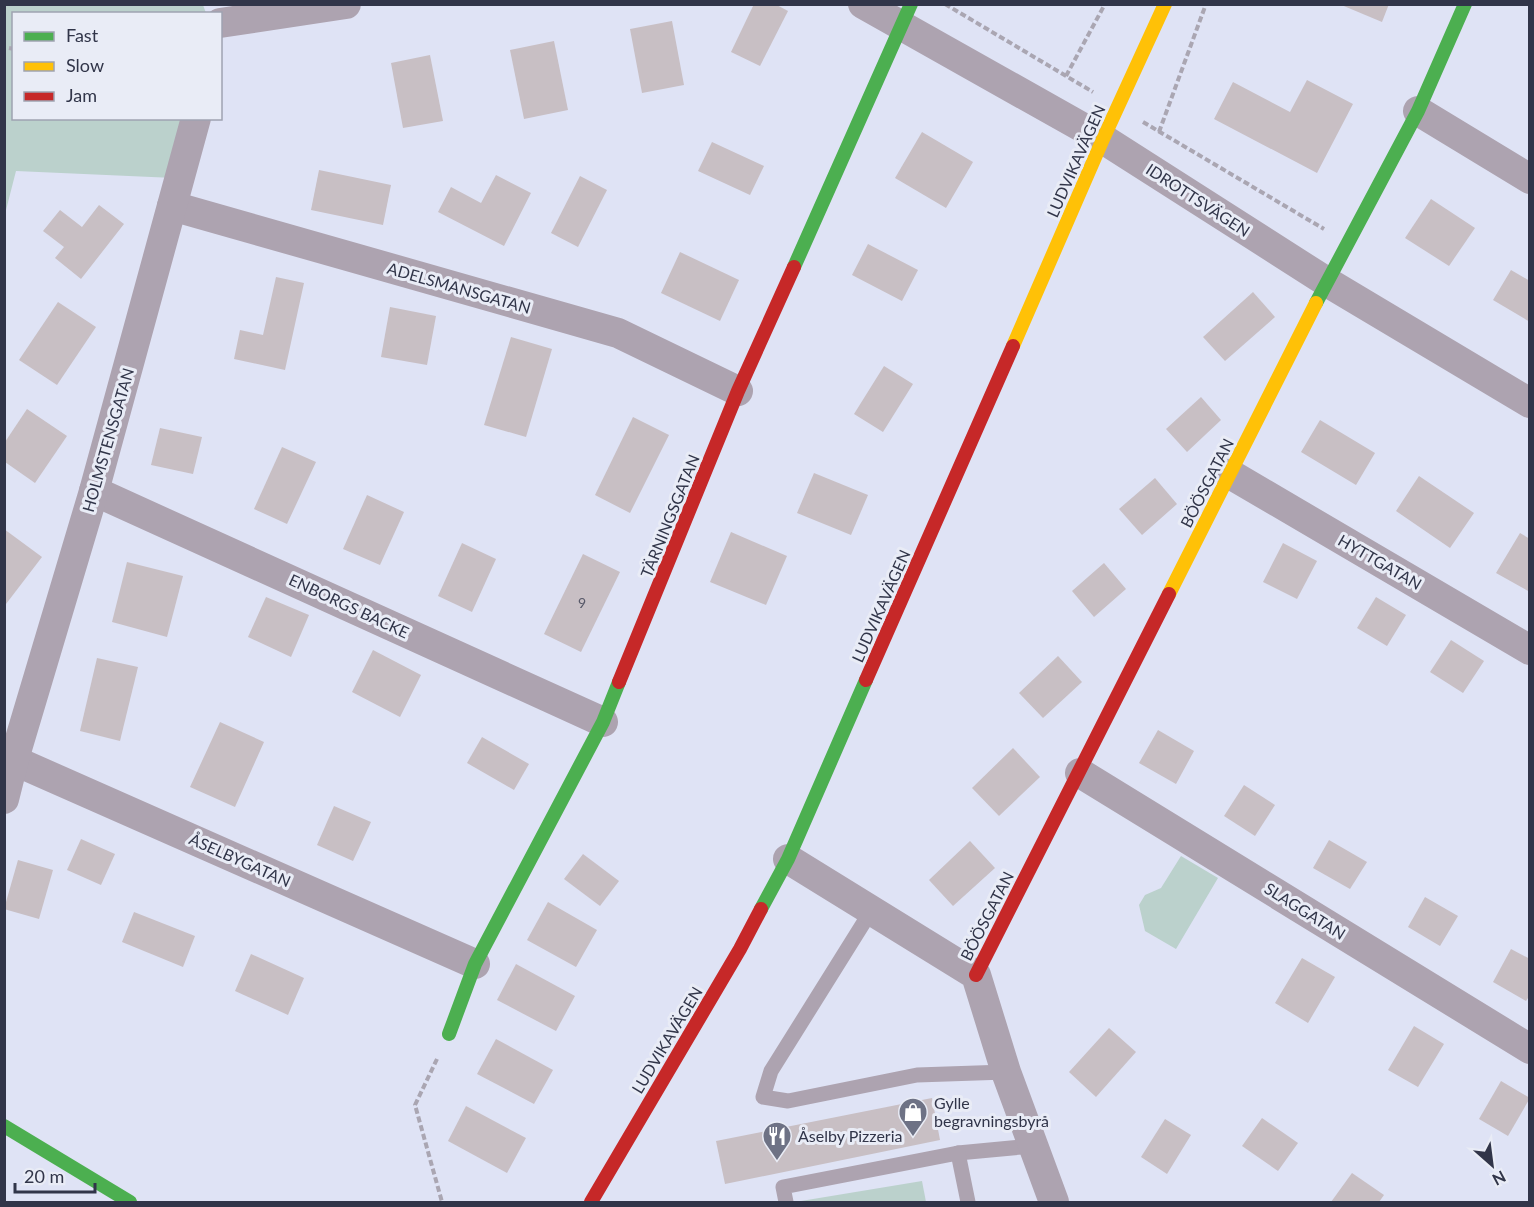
<svg xmlns="http://www.w3.org/2000/svg" width="1534" height="1207" font-family="Lato,sans-serif">
<style>
.green{fill:#bbd1cc}
.building{fill:#c8bfc4}
.lines{fill:none;stroke-linecap:round;stroke-linejoin:round}
.path{stroke:#aaa6b2;stroke-width:4;stroke-dasharray:6 3;stroke-linecap:butt}
.lane{stroke:#ada3b0;stroke-width:15}
.street{stroke:#ada3b0;stroke-width:30}
.fast{stroke:#4caf50;stroke-width:14}
.slow{stroke:#ffc107;stroke-width:14}
.jam{stroke:#c62828;stroke-width:14}
.labels{text-anchor:middle;stroke-width:6;stroke-linejoin:round;paint-order:stroke}
.number-label{font-size:14px;fill:#575868}
.street-label{font-size:16px;fill:#313549;stroke:#e9ecf6}
.poi-label{font-size:16px;fill:#313549;stroke:#e9ecf6;text-anchor:start}
</style>
<rect width="100%" height="100%" fill="#dfe3f5"/>
<!-- green -->
<g class="green">
<path d="M5 5H203L206 13 14 14V118L189 119 174 178 16 171 5 214Z"/>
<path d="M1181 856 1218 878 1176 949 1145 931 1139 905 1145 895 1161 888Z"/>
<path d="M922 1181 926 1202 801 1201Z"/>
</g>
<!-- building -->
<g class="building">
<path d="M754 4H775L788 11 760 66 731 52Z"/>
<path d="M1339 4H1389L1382 22Z"/>
<path d="M672 21 684 85 642 93 630 29Z"/>
<path d="M554 41 568 110 524 119 510 50Z"/>
<path d="M430 55 443 121 403 128 391 63Z"/>
<path d="M1307 80 1353 104 1317 173 1214 119 1233 82 1290 112Z"/>
<path d="M922 132 973 162 946 208 895 178Z"/>
<path d="M712 142 764 166 750 195 698 171Z"/>
<path d="M319 170 391 185 383 225 311 210Z"/>
<path d="M496 175 531 193 504 246 438 212 451 187 481 203Z"/>
<path d="M580 176 607 190 578 247 551 233Z"/>
<path d="M1431 199 1475 228 1449 266 1405 238Z"/>
<path d="M99 205 124 224 81 279 55 258 64 247 43 231 60 210 82 227Z"/>
<path d="M868 244 918 270 902 301 852 275Z"/>
<path d="M680 252 739 280 720 321 661 293Z"/>
<path d="M1511 270 1530 281V322L1493 300Z"/>
<path d="M276 277 304 283 285 370 234 359 240 330 263 335Z"/>
<path d="M1253 292 1275 317 1225 361 1203 337Z"/>
<path d="M58 302 96 327 57 385 19 360Z"/>
<path d="M390 307 436 316 427 365 381 357Z"/>
<path d="M511 337 552 349 526 437 484 425Z"/>
<path d="M884 366 913 384 883 432 854 414Z"/>
<path d="M1201 397 1221 420 1187 452 1166 429Z"/>
<path d="M27 409 67 436 35 483 5 462V442Z"/>
<path d="M633 417 669 435 630 513 595 495Z"/>
<path d="M1320 420 1375 453 1356 485 1301 452Z"/>
<path d="M160 428 202 437 193 474 151 465Z"/>
<path d="M282 447 316 462 287 524 254 509Z"/>
<path d="M814 473 868 495 851 535 797 513Z"/>
<path d="M1419 476 1474 513 1450 548 1396 511Z"/>
<path d="M1155 478 1177 504 1142 535 1119 509Z"/>
<path d="M367 495 404 512 380 565 343 549Z"/>
<path d="M4 529 42 557 6 604 4 603Z"/>
<path d="M731 532 787 556 766 605 710 582Z"/>
<path d="M1520 533 1530 539V592L1496 573Z"/>
<path d="M462 543 496 559 472 612 438 596Z"/>
<path d="M1283 543 1317 561 1297 599 1263 582Z"/>
<path d="M583 554 620 572 581 652 544 634Z"/>
<path d="M127 562 183 576 167 637 112 622Z"/>
<path d="M1104 563 1126 589 1094 617 1072 591Z"/>
<path d="M266 597 309 615 291 657 248 637Z"/>
<path d="M1376 597 1406 615 1387 646 1357 628Z"/>
<path d="M1451 640 1484 661 1463 693 1430 672Z"/>
<path d="M373 650 421 675 400 717 352 692Z"/>
<path d="M1058 656 1082 682 1043 718 1019 693Z"/>
<path d="M97 658 138 667 120 741 80 731Z"/>
<path d="M220 722 264 742 235 807 190 787Z"/>
<path d="M1158 730 1194 751 1176 784 1139 763Z"/>
<path d="M482 737 529 764 514 790 467 763Z"/>
<path d="M1013 748 1040 777 999 816 972 788Z"/>
<path d="M1244 785 1275 805 1255 836 1224 816Z"/>
<path d="M334 806 371 822 353 861 317 845Z"/>
<path d="M81 839 115 854 101 885 67 870Z"/>
<path d="M1329 840 1367 862 1350 889 1313 868Z"/>
<path d="M970 841 995 868 953 906 929 880Z"/>
<path d="M583 854 619 881 600 906 564 879Z"/>
<path d="M18 860 53 870 39 919 4 909Z"/>
<path d="M1425 897 1458 916 1440 946 1408 927Z"/>
<path d="M548 902 597 930 576 967 527 940Z"/>
<path d="M134 912 195 936 183 967 122 942Z"/>
<path d="M1511 949 1530 959V995L1526 1001 1493 982Z"/>
<path d="M251 954 304 978 288 1015 235 991Z"/>
<path d="M1302 958 1335 977 1308 1023 1275 1003Z"/>
<path d="M516 964 575 996 556 1031 497 1000Z"/>
<path d="M1414 1026 1444 1044 1418 1087 1388 1070Z"/>
<path d="M1109 1028 1136 1052 1096 1097 1069 1072Z"/>
<path d="M496 1039 553 1070 534 1104 477 1074Z"/>
<path d="M1501 1081 1530 1098 1508 1136 1479 1119Z"/>
<path d="M932 1098 940 1140 725 1184 716 1141Z"/>
<path d="M466 1106 526 1138 507 1173 448 1141Z"/>
<path d="M1262 1118 1298 1143 1278 1171 1242 1146Z"/>
<path d="M1165 1119 1191 1135 1167 1174 1141 1157Z"/>
<path d="M1352 1173 1384 1195 1379 1202H1331Z"/>
</g>
<g class="lines">
<!-- path -->
<g class="path">
<path d="M945 4 1093 92"/>
<path d="M9 48 14 49"/>
<path d="M1066 76 1105 4"/>
<path d="M1143 122 1324 229"/>
<path d="M1159 132 1206 4"/>
<path d="M437 1059 415 1105 442 1202"/>
</g>
<!-- lane -->
<g class="lane">
<path d="M871 911 771 1071 763 1097 788 1101 917 1075 1006 1072"/>
<path d="M958 1153 1033 1146"/>
<path d="M786 1202 783 1187 958 1153 968 1202"/>
</g>
<!-- street -->
<g class="street">
<path d="M863 4 1103 139 1327 282 1530 403"/>
<path d="M220 23 346 4"/>
<path d="M1418 111 1530 179"/>
<path d="M172 206 618 333 738 391"/>
<path d="M1230 474 1530 650"/>
<path d="M94 491 603 722"/>
<path d="M4 756 475 964"/>
<path d="M1080 773 1530 1049"/>
<path d="M4 799 14 759 94 491 196 118"/>
<path d="M788 859 976 975 1006 1072 1054 1202"/>
</g>
<!-- fast -->
<g class="fast">
<path d="M794 267 911 4"/>
<path d="M1316 303 1418 111 1465 4"/>
<path d="M761 909 788 859 866 680"/>
<path d="M449 1034 475 964 603 722 619 682"/>
<path d="M4 1126 130 1202"/>
</g>
<!-- slow -->
<g class="slow">
<path d="M1013 346 1103 139 1165 4"/>
<path d="M1169 594 1316 303"/>
</g>
<!-- jam -->
<g class="jam">
<path d="M866 680 1013 346"/>
<path d="M619 682 738 391 794 267"/>
<path d="M976 975 1169 594"/>
<path d="M591 1202 740 949 761 909"/>
</g>
</g>
<!-- icons -->
<defs>
<g id="shop-pin" transform="scale(1.5)"><path d="M0 17L-7.5 6A9.5 9.5 0 1 1 7.5 6Z" fill="#6e7285" stroke="#e9ecf6"/><path d="M-5-2.5h2.3a2.7 3.5 0 0 1 5.4 0H5L5.5 6h-11ZM-1.5-2.5h3a1.5 2.3 0 0 0-3 0Z" fill="#fff"/></g>
<g id="restaurant-pin" transform="scale(1.5)"><path d="M0 17L-7.5 6A9.5 9.5 0 1 1 7.5 6Z" fill="#6e7285" stroke="#e9ecf6"/><path d="M-5-6h1v4h1v-4h1v4h1v-4h1v5L-1.5 .5V6h-2V.5L-5-1ZM5-6V6H3V1.5H1.5Q1.5-4 5-6Z" fill="#fff"/></g>
</defs>
<g fill-rule="evenodd">
<use href="#shop-pin" x="913" y="1112"/>
<use href="#restaurant-pin" x="777" y="1136"/>
</g>
<g class="labels">
<!-- number labels -->
<g class="number-label">
<text x="582" y="608">9</text>
</g>
<!-- street labels -->
<g class="street-label">
<text transform="translate(1076 161) rotate(-66)" y="6">LUDVIKAVÄGEN</text>
<text transform="translate(1198 200) rotate(33)" y="6">IDROTTSVÄGEN</text>
<text transform="translate(459 288) rotate(16)" y="6">ADELSMANSGATAN</text>
<text transform="translate(108 440) rotate(-74)" y="6">HOLMSTENSGATAN</text>
<text transform="translate(1207 483) rotate(-63)" y="6">BÖÖSGATAN</text>
<text transform="translate(670 516) rotate(-68)" y="6">TÄRNINGSGATAN</text>
<text transform="translate(1380 562) rotate(30)" y="6">HYTTGATAN</text>
<text transform="translate(349 606) rotate(25)" y="6">ENBORGS BACKE</text>
<text transform="translate(881 606) rotate(-66)" y="6">LUDVIKAVÄGEN</text>
<text transform="translate(240 860) rotate(24)" y="6">ÅSELBYGATAN</text>
<text transform="translate(1305 911) rotate(32)" y="6">SLAGGATAN</text>
<text transform="translate(987 916) rotate(-63)" y="6">BÖÖSGATAN</text>
<text transform="translate(667 1040) rotate(-59)" y="6">LUDVIKAVÄGEN</text>
</g>
<!-- poi labels -->
<g class="poi-label">
<text x="934" y="1109">Gylle<tspan x="934" dy="18">begravningsbyrå</tspan></text>
<text x="798" y="1142">Åselby Pizzeria</text>
</g>
</g>
<!-- border -->
<rect width="1534" height="1207" fill="none" stroke="#313549" stroke-width="12"/>
<!-- legend -->
<rect x="12" y="12" width="210" height="108" fill="#e9ecf6" stroke="#9fa3b1" stroke-width="1.5"/>
<rect x="24" y="32" width="30" height="9" fill="#4caf50" stroke="#9fa3b1" stroke-width="1.5"/>
<text x="66" y="42" font-size="18" fill="#313549">Fast</text>
<rect x="24" y="62" width="30" height="9" fill="#ffc107" stroke="#9fa3b1" stroke-width="1.5"/>
<text x="66" y="72" font-size="18" fill="#313549">Slow</text>
<rect x="24" y="92" width="30" height="9" fill="#c62828" stroke="#9fa3b1" stroke-width="1.5"/>
<text x="66" y="102" font-size="18" fill="#313549">Jam</text>
<!-- north arrow -->
<g transform="translate(1492 1165) rotate(152)" stroke="#e9ecf6" stroke-width="4.5" paint-order="stroke">
<path d="M0-4.5L10 22L0 15L-10 22Z" fill="#313549"/>
<text y="-9" font-size="16" font-weight="bold" text-anchor="middle" fill="#313549">N</text>
</g>
<!-- scale -->
<path d="M15 1183v9h80v-9" fill="none" stroke="#313549" stroke-width="3"/>
<text x="24" y="1183" font-size="18" fill="#313549" stroke="#e9ecf6" stroke-width="4.5" paint-order="stroke">20 m</text>
</svg>
